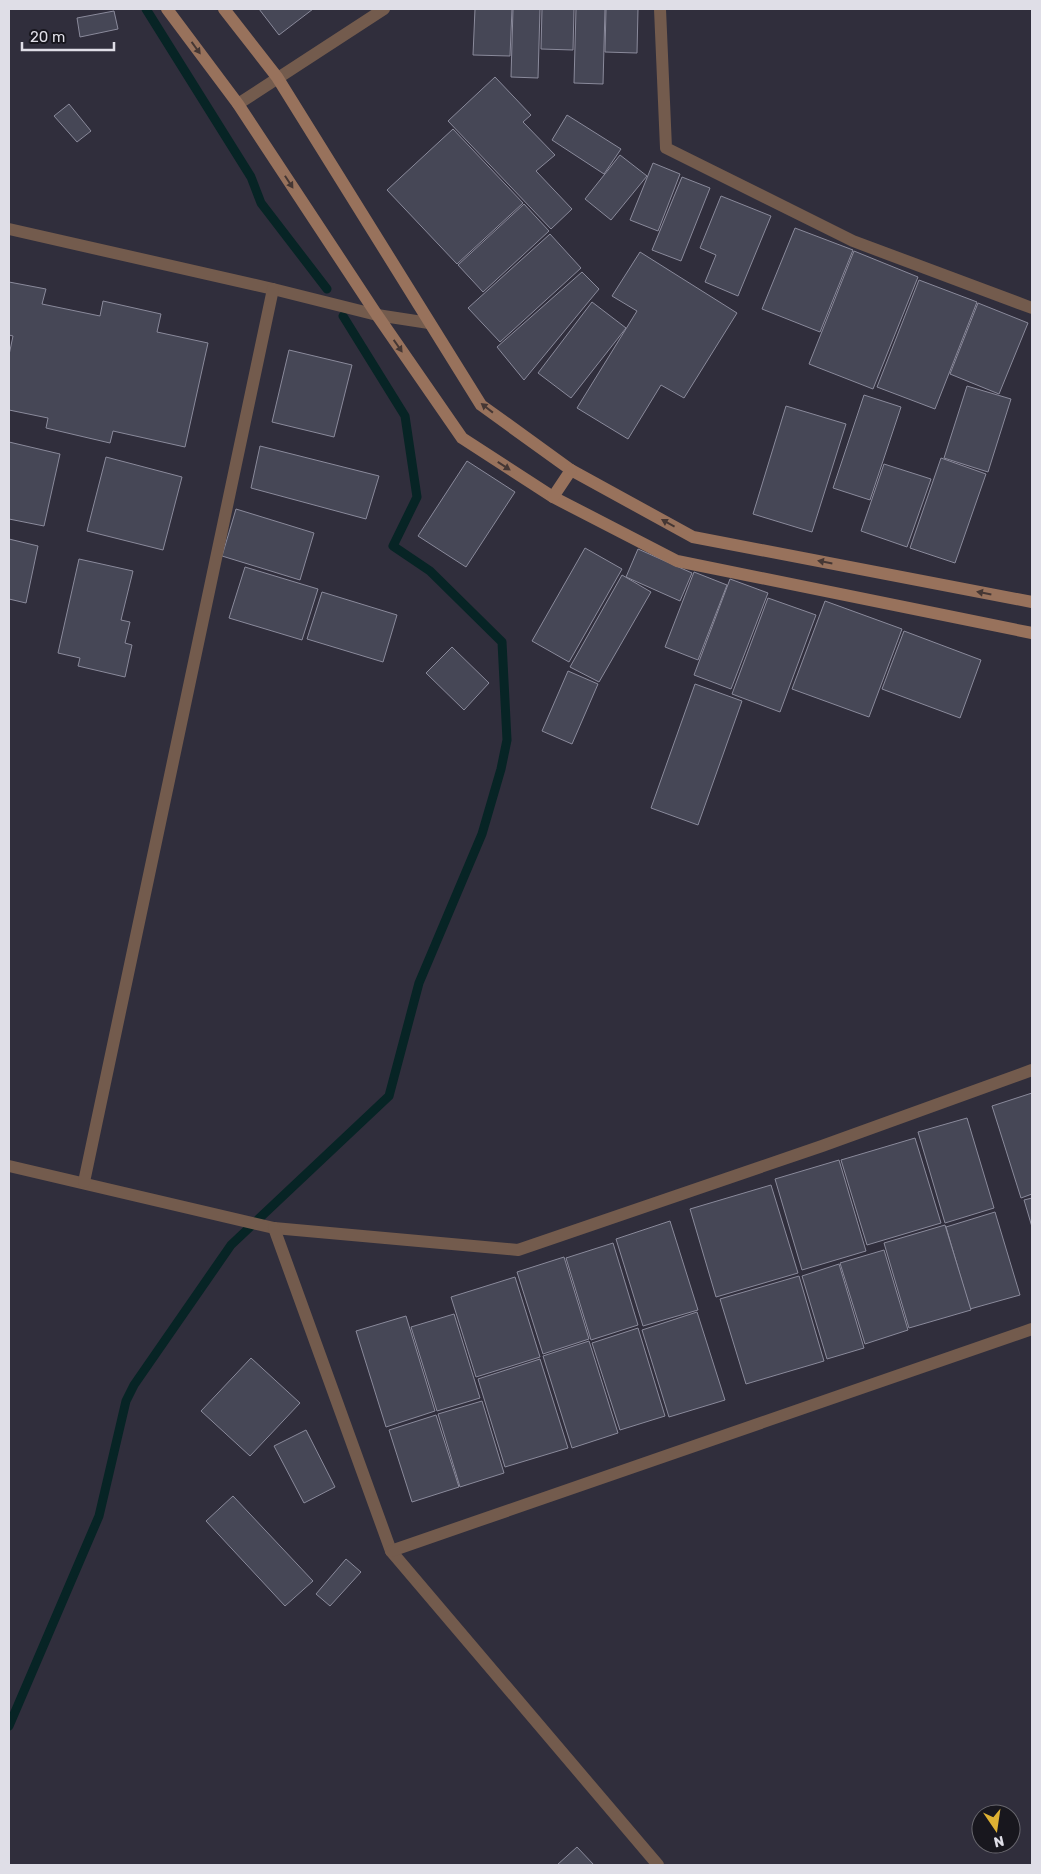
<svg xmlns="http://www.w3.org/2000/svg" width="1041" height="1874" font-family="Rubik,sans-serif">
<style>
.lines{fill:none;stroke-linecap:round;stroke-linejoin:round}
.stream{stroke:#072425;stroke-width:9}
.building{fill:#464756;stroke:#8a8a9b}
.minor{stroke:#735b4d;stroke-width:12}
.secondary{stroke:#98725c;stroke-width:12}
.oneway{fill:#453734}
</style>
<rect width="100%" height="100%" fill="#302e3c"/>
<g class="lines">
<!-- stream -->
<g class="stream">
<path d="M146 9 251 177 261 203 327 289"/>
<path d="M9 1726 99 1516 126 1401 134 1385 231 1245 389 1096 419 983 482 834 501 769 507 740 502 642 430 571 393 546 417 497 405 416 343 316"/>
</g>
</g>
<!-- building -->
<g class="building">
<path d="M259 9H313L279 35Z"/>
<path d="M475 9H512L510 56 473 55Z"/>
<path d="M513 9H540L538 78 511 77Z"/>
<path d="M542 9H574L573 50 541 49Z"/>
<path d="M576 9H605L603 84 574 83Z"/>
<path d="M606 9H638L637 53 605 52Z"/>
<path d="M114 11 118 29 80 37 77 18Z"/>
<path d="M495 77 531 115 523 122 555 155 536 171 572 209 551 229 448 121Z"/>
<path d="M69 104 91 131 77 142 54 116Z"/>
<path d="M567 115 621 149 604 174 552 140Z"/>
<path d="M453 129 523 203 457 264 387 190Z"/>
<path d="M620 155 647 176 611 220 585 199Z"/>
<path d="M653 163 680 174 658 231 630 220Z"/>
<path d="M682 177 710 188 681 261 652 250Z"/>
<path d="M721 196 771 216 738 296 705 282 716 255 700 248Z"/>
<path d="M524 204 549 231 483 292 458 265Z"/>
<path d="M795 228 853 250 820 332 762 309Z"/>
<path d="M550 234 581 268 500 342 468 308Z"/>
<path d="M854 251 918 277 873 389 809 364Z"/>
<path d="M640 252 737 313 684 398 661 385 628 439 577 408 637 311 612 296Z"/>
<path d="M582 272 599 289 524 380 497 347Z"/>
<path d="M919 280 977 302 935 409 877 387Z"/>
<path d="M9 282 46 289 42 304 100 316 103 301 161 314 157 332 208 343 185 447 113 431 110 443 46 428 48 418 9 410V355L13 336 9 335Z"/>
<path d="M592 302 626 328 571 398 538 373Z"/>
<path d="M978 303 1028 323 999 394 950 374Z"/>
<path d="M289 350 352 365 334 437 272 422Z"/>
<path d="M967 386 1011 399 988 472 944 458Z"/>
<path d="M864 395 901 407 870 500 833 488Z"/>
<path d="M786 406 846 424 812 532 753 514Z"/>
<path d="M9 442 60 454 44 526 9 519Z"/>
<path d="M260 446 379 476 366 519 251 488Z"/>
<path d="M106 457 182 477 163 550 87 531Z"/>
<path d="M941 458 986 474 955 563 910 548Z"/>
<path d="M467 461 515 492 466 567 418 536Z"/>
<path d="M884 464 931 479 907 547 861 531Z"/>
<path d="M236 509 314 533 300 580 222 556Z"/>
<path d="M9 539 38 546 26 603 9 599Z"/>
<path d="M585 548 622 569 569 662 532 641Z"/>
<path d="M638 549 692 573 680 601 626 577Z"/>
<path d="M79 559 133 571 121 620 130 622 125 643 132 645 125 677 78 666 80 658 58 653Z"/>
<path d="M245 567 318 589 302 640 229 618Z"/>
<path d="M694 572 727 585 698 660 665 647Z"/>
<path d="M622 575 651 592 599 682 570 667Z"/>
<path d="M730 579 768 593 731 689 694 675Z"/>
<path d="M322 592 397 615 383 662 307 639Z"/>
<path d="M768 598 816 615 780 712 732 694Z"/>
<path d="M825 601 902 629 869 717 792 689Z"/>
<path d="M904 631 981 660 960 718 882 689Z"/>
<path d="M452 647 489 683 464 710 426 673Z"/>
<path d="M568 671 598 684 572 744 542 731Z"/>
<path d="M695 684 742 701 698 825 651 808Z"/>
<path d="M1032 1093V1194L1021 1198 992 1106Z"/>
<path d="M967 1118 994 1208 945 1223 918 1132Z"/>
<path d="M915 1138 941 1223 867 1245 841 1160Z"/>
<path d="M839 1160 866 1251 802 1270 775 1179Z"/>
<path d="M771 1185 798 1273 716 1297 690 1209Z"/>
<path d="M1032 1198V1227L1024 1200Z"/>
<path d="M995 1212 1020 1295 970 1309 946 1227Z"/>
<path d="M670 1221 698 1310 643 1326 616 1239Z"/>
<path d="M945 1225 971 1310 909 1328 884 1243Z"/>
<path d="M613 1243 638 1325 591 1340 566 1258Z"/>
<path d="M884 1250 908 1330 865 1344 840 1263Z"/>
<path d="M564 1257 589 1339 543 1354 517 1272Z"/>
<path d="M839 1264 864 1348 827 1359 802 1276Z"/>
<path d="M799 1276 824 1361 746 1384 720 1299Z"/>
<path d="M515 1277 540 1357 476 1377 451 1297Z"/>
<path d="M697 1312 725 1400 669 1417 642 1330Z"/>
<path d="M454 1314 480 1398 437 1411 411 1327Z"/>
<path d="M406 1316 435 1411 386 1427 356 1331Z"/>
<path d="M638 1328 665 1416 620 1430 592 1343Z"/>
<path d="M589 1341 618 1433 572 1448 543 1356Z"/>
<path d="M251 1358 300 1403 250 1456 201 1411Z"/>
<path d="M540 1359 568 1448 505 1467 478 1379Z"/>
<path d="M482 1401 504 1473 460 1487 438 1414Z"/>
<path d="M436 1415 459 1487 412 1502 389 1430Z"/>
<path d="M306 1430 335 1487 304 1503 274 1446Z"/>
<path d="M233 1496 313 1581 285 1606 206 1521Z"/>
<path d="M346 1559 361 1572 330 1606 316 1594Z"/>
<path d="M577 1847 594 1865H557Z"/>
</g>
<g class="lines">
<!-- minor -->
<g class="minor">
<path d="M660 9 666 148 853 241 1032 308"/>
<path d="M238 104 384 9"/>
<path d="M9 229 273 289 377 315 429 323"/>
<path d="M9 1166 274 1228 518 1250 822 1146 1032 1070"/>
<path d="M84 1182 273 289"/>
<path d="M274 1228 391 1551 658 1865"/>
<path d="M391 1551 1032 1329"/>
</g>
<!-- secondary -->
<g class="secondary">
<path d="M167 9 238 104 377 315 462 438 553 497 677 561 1032 633"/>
<path d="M224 9 277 77 481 405 571 470 693 537 1032 602"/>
<path d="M553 497 571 470"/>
</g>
</g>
<!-- one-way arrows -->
<defs><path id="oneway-solid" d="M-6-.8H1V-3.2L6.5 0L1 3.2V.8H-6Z" transform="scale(1.25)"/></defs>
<g class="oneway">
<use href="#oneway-solid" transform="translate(196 48) rotate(54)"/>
<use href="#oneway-solid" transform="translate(289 182) rotate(57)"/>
<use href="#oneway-solid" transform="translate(398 346) rotate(55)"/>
<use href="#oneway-solid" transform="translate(487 408) rotate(-142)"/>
<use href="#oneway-solid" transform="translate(504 466) rotate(33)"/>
<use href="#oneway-solid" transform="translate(668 523) rotate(-151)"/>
<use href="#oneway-solid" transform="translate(825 562) rotate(-169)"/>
<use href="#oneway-solid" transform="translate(984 593) rotate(-169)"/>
</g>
<!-- border -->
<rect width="1041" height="1874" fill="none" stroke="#dfdee7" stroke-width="20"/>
<!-- north arrow -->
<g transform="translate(996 1829) rotate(167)"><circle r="24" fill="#18171e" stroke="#68676e"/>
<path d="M0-4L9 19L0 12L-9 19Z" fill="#deb133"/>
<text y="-8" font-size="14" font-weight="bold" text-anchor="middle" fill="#dfdee7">N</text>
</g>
<!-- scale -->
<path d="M22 42v8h92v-8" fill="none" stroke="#dfdee7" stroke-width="2.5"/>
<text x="30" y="42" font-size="15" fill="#dfdee7" stroke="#18171e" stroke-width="4" paint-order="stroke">20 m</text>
</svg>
